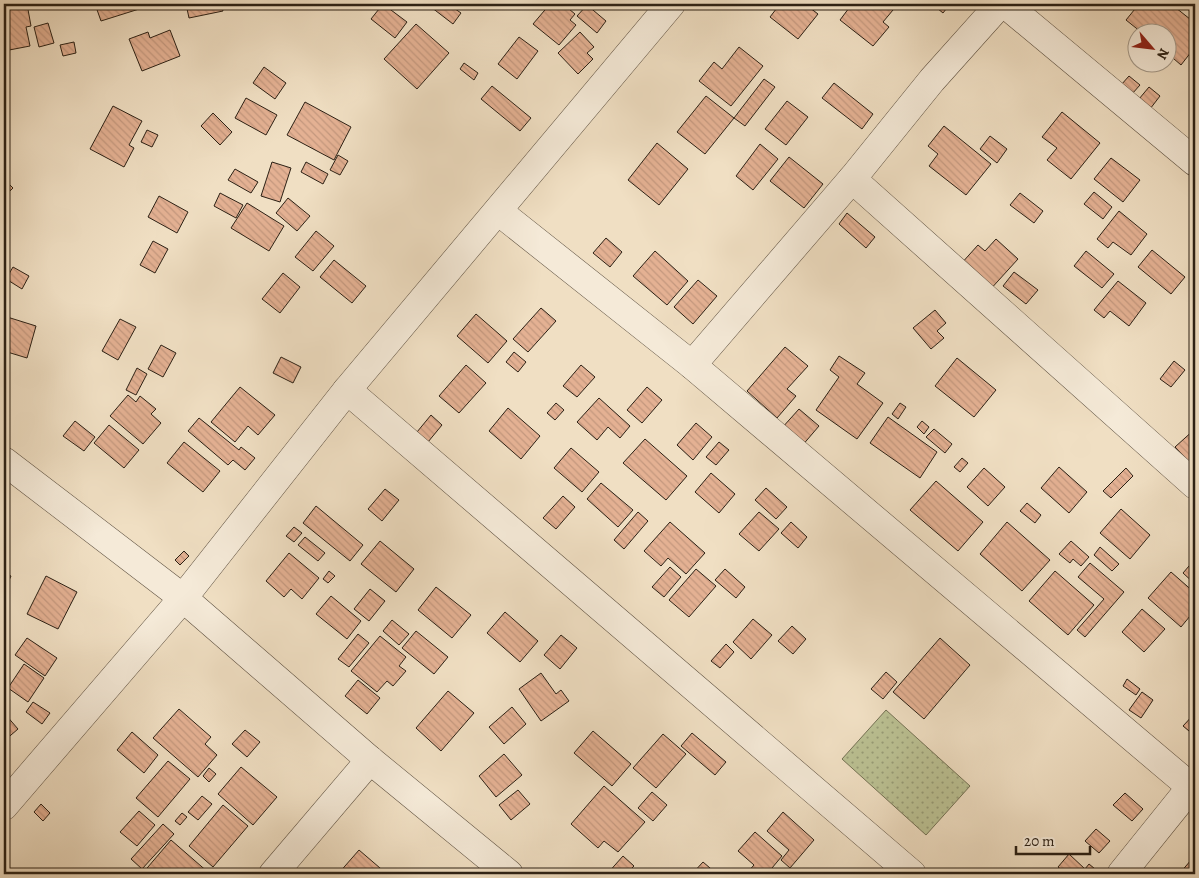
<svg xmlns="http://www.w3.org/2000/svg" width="1199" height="878" font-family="Alegreya,serif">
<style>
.park{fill:url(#park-dots);stroke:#747154}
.building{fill:url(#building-back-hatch);stroke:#2c2115}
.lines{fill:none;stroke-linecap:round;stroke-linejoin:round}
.minor-casing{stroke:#5d5040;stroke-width:29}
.tertiary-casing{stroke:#5d5040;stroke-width:29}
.minor{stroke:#f5ead8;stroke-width:28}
.tertiary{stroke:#f5ead8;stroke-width:28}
</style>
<defs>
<pattern id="park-dots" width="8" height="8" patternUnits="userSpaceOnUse" patternTransform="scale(1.25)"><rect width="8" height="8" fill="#bbc193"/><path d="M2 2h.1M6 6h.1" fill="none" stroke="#989c77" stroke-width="1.8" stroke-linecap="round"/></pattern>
<pattern id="building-back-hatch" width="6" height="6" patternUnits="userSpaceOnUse" patternTransform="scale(1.25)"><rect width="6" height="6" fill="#e4b193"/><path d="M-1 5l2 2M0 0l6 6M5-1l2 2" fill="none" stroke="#c4987e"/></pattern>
</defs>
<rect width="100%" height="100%" fill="#f0dfc3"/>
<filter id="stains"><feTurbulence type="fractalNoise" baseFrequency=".004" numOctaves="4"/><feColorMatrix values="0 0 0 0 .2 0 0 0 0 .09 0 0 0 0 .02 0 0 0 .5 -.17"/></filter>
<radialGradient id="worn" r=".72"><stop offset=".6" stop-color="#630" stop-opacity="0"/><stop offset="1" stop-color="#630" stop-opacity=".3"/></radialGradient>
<!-- park -->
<path class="park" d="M886 710 970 786 926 835 842 759Z"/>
<!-- building -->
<g class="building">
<path d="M19 4H27L31 26 26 27 30 46 4 51V6Z"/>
<path d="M95 4H155L101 21Z"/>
<path d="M186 4H221L223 11 189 18Z"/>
<path d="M383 4 407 22 395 38 371 19Z"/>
<path d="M427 4H448L461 13 453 24Z"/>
<path d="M550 4H563L575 14 570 20 576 25 559 45 533 24Z"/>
<path d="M780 4H805L818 14 798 39 770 17Z"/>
<path d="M852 4H898L883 22 889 27 873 46 840 20Z"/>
<path d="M932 4H950L943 13Z"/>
<path d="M1139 4H1171L1195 23V47L1181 65 1166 52V32H1141L1126 20Z"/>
<path d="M1188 4H1195V15L1185 7Z"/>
<path d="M587 5 606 21 597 33 577 16Z"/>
<path d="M48 23 54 43 39 47 34 27Z"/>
<path d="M416 24 449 53 417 89 384 59Z"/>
<path d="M170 30 180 56 142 71 129 39 148 32 150 38Z"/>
<path d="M580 32 594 47 587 53 593 59 578 74 558 53Z"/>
<path d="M519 37 538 51 517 79 498 64Z"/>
<path d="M74 42 76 53 63 56 60 45Z"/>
<path d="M739 47 763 66 731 106 699 81 714 62 722 69Z"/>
<path d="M464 63 478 73 474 80 460 69Z"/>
<path d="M264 67 286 83 275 99 253 83Z"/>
<path d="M1129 76 1140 85 1132 94 1121 85Z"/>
<path d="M764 79 775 87 745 126 734 118Z"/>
<path d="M834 83 873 114 862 129 822 98Z"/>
<path d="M492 86 531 118 520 131 481 99Z"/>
<path d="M1149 87 1160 96 1150 109 1139 99Z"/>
<path d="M706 96 734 118 705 154 677 132Z"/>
<path d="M246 98 277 115 266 135 235 118Z"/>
<path d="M787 101 808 117 786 145 765 129Z"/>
<path d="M305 102 351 127 334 160 287 135Z"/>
<path d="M113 106 142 121 129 145 134 148 124 167 90 149Z"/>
<path d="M1062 112 1100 143 1071 179 1047 160 1057 148 1042 137Z"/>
<path d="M213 113 232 132 220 145 201 126Z"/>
<path d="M944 126 991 164 966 195 929 166 938 154 928 146Z"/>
<path d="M147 130 158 135 152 147 141 142Z"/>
<path d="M990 136 1007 149 997 163 980 149Z"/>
<path d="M657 143 688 169 659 205 628 180Z"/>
<path d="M760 144 778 159 753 190 736 176Z"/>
<path d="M338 155 348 161 340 175 330 170Z"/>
<path d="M789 157 823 184 804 208 770 181Z"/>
<path d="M1111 158 1140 180 1123 202 1094 179Z"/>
<path d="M272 162 291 168 280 202 261 196Z"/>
<path d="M306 162 328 174 323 184 301 172Z"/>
<path d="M235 169 258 182 251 193 228 180Z"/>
<path d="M4 179 13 188 4 197Z"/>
<path d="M1094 192 1112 207 1103 219 1084 204Z"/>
<path d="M220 193 243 205 236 218 214 206Z"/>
<path d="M1020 193 1043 211 1034 223 1010 205Z"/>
<path d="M159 196 188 212 177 233 148 217Z"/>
<path d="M288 198 310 216 297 231 276 213Z"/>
<path d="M247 203 284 226 269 251 231 228Z"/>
<path d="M1119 211 1147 234 1131 255 1113 242 1108 248 1097 239Z"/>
<path d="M847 213 875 237 866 248 839 224Z"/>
<path d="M316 231 334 246 313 271 295 257Z"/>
<path d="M606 238 622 252 610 267 593 253Z"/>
<path d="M996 239 1018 259 988 292 960 265 978 245 985 251Z"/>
<path d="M153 241 168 249 155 273 140 265Z"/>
<path d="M1152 250 1185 277 1171 294 1138 267Z"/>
<path d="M655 251 688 281 667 305 633 276Z"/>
<path d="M1086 251 1114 274 1102 288 1074 266Z"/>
<path d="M334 260 366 286 352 303 320 277Z"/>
<path d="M13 267 29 276 22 289 6 279Z"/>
<path d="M1014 272 1038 290 1026 304 1003 286Z"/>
<path d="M283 273 300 287 280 313 262 299Z"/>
<path d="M698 280 717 296 693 324 674 307Z"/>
<path d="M1118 281 1146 303 1129 326 1110 311 1104 318 1094 310Z"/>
<path d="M541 308 556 321 528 352 513 339Z"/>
<path d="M935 310 946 323 937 331 944 338 931 349 913 328Z"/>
<path d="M476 314 507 341 488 363 457 336Z"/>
<path d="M4 316 36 326 27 358 4 351Z"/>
<path d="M120 319 136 327 118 360 102 351Z"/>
<path d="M161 345 176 353 163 377 148 369Z"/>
<path d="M785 347 808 366 787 389 796 396 777 418 747 391Z"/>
<path d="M514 352 526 362 518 372 506 362Z"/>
<path d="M839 356 865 373 857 384 883 403 857 439 816 410 839 377 830 370Z"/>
<path d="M281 357 301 367 293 383 273 373Z"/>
<path d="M957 358 996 390 974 417 935 386Z"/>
<path d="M1174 361 1185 370 1171 387 1160 379Z"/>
<path d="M466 365 486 383 459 413 439 396Z"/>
<path d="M581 365 595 377 577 397 563 386Z"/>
<path d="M137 368 147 374 136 395 126 390Z"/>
<path d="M240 387 275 415 258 435 248 426 235 442 211 422Z"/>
<path d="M647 387 662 400 642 423 627 410Z"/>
<path d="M128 395 136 402 140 396 156 409 151 414 161 423 143 444 110 416Z"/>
<path d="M599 398 630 426 620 438 608 427 597 440 577 422Z"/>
<path d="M556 403 564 410 555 420 547 413Z"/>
<path d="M900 403 906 407 898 419 892 414Z"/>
<path d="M508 408 540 436 521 459 489 431Z"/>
<path d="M799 409 819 426 801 447 781 429Z"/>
<path d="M431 415 442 425 428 442 417 432Z"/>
<path d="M888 417 937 452 920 478 870 443Z"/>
<path d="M199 418 239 450 241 447 255 458 245 470 233 460 228 465 188 431Z"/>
<path d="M75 421 95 437 84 451 63 436Z"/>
<path d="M922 421 929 427 924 434 917 427Z"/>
<path d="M696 423 712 437 693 460 677 445Z"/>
<path d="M109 425 139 450 124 468 94 443Z"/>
<path d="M934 429 952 444 945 453 926 437Z"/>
<path d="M1195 429V456L1189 462 1175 447Z"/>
<path d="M645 439 687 476 666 500 623 463Z"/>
<path d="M184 442 220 471 203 492 167 463Z"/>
<path d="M719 442 729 450 716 465 706 457Z"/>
<path d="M571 448 599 472 582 492 554 468Z"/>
<path d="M962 458 968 463 960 472 954 467Z"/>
<path d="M1059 467 1087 492 1069 513 1041 488Z"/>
<path d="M984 468 1005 487 988 506 967 487Z"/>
<path d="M1126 468 1133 476 1111 498 1103 491Z"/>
<path d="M711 473 735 494 719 513 695 492Z"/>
<path d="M936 481 983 522 958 551 910 510Z"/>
<path d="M601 483 633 510 618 527 587 499Z"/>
<path d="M766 488 787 507 776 519 755 500Z"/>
<path d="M385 489 399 500 382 521 368 509Z"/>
<path d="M563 496 575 507 556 529 543 518Z"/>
<path d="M1027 503 1041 515 1035 523 1020 511Z"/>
<path d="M316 506 363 545 350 561 303 523Z"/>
<path d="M1121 509 1150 535 1130 559 1100 533Z"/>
<path d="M638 512 648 521 624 549 614 540Z"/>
<path d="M759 512 779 529 759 551 739 534Z"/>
<path d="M670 522 705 553 686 574 668 558 661 566 644 551Z"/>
<path d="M791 522 807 537 798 548 781 533Z"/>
<path d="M1007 522 1050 560 1022 591 980 554Z"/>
<path d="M294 527 302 533 294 542 286 536Z"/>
<path d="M305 537 325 553 318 561 298 545Z"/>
<path d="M380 541 414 569 396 592 361 564Z"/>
<path d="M1071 541 1089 557 1081 566 1073 559 1070 563 1059 554Z"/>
<path d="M1100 547 1119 564 1112 571 1094 555Z"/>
<path d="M184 551 189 556 180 565 175 560Z"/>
<path d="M289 553 319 578 302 599 291 589 284 597 266 581Z"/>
<path d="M1195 559V584L1183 573Z"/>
<path d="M1090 563 1124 592 1085 637 1077 630 1104 599 1078 577Z"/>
<path d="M670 567 681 577 664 597 652 587Z"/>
<path d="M696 569 716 586 689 617 669 600Z"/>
<path d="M725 569 745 587 736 598 715 580Z"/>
<path d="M329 571 335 576 328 583 323 579Z"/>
<path d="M1055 571 1094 605 1068 635 1029 601Z"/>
<path d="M1171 572 1195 593V610L1181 627 1148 598Z"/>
<path d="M4 573 11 576 4 591Z"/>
<path d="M46 576 77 592 58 629 27 614Z"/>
<path d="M436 587 471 615 452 638 418 610Z"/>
<path d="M370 589 385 601 369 621 354 609Z"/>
<path d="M331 596 361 621 347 639 316 614Z"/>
<path d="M1142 609 1165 629 1144 652 1122 632Z"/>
<path d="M505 612 538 641 520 662 487 633Z"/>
<path d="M753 619 772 635 751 659 733 642Z"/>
<path d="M392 620 409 634 399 645 383 631Z"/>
<path d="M792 626 806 639 793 654 778 641Z"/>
<path d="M416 631 448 657 434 674 402 648Z"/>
<path d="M358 634 369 643 349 667 338 659Z"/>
<path d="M561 635 577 648 560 669 544 655Z"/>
<path d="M380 636 406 657 399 666 406 671 393 686 387 681 377 692 351 671Z"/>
<path d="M27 638 57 658 45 676 15 655Z"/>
<path d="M940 638 970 665 924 719 893 692Z"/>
<path d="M726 644 734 652 720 668 711 661Z"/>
<path d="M24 664 44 678 28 702 8 688Z"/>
<path d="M886 672 897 682 883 699 871 689Z"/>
<path d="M541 673 556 694 561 690 569 701 541 721 519 689Z"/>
<path d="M1127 679 1140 689 1136 695 1123 686Z"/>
<path d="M358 680 380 698 367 714 345 696Z"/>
<path d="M448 691 474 713 441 751 416 728Z"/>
<path d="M1142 692 1153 700 1141 718 1129 710Z"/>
<path d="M33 702 50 713 42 724 26 712Z"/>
<path d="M512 707 526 724 504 744 489 727Z"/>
<path d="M179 709 211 737 205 744 217 755 198 777 153 738Z"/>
<path d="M1195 713V736L1183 726Z"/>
<path d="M5 714 18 729 4 741V715Z"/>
<path d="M245 730 260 742 247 757 232 744Z"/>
<path d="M593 731 631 764 612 786 574 753Z"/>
<path d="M132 732 158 755 144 773 117 750Z"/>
<path d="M692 733 726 762 715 775 681 746Z"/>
<path d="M663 734 686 754 656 788 633 768Z"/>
<path d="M504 754 522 775 496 797 479 776Z"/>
<path d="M168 761 190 779 158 817 136 798Z"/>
<path d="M241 767 277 797 253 825 218 794Z"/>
<path d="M209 768 216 774 209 782 203 776Z"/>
<path d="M604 786 645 822 618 852 604 841 598 848 571 824Z"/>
<path d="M518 790 530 804 511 820 499 805Z"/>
<path d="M652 792 667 805 653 821 638 808Z"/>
<path d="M1125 793 1143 809 1132 821 1113 805Z"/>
<path d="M202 796 212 804 198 820 188 812Z"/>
<path d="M41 804 50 813 43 821 34 812Z"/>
<path d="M223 805 248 826 213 867 189 846Z"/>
<path d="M139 811 155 825 137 846 120 832Z"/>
<path d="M783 812 814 840 790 868 781 860 789 850 767 831Z"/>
<path d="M182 813 187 817 180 825 175 821Z"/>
<path d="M163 824 174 834 142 869 131 859Z"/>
<path d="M1096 829 1110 841 1099 853 1085 841Z"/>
<path d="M755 832 782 856 767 874H746L754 865 738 851Z"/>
<path d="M171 840 209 873 207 874H142Z"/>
<path d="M359 850 387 874H338Z"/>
<path d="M1069 854 1085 869 1089 864 1100 873 1067 874 1058 867Z"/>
<path d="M623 856 634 866 626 874H607Z"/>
<path d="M1192 859 1195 862V874H1179Z"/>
<path d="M703 862 717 874H692Z"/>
</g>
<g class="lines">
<!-- minor casing -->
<g class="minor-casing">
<g id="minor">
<path d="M1005 4 1195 162"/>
<path d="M852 179 1195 485"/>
<path d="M498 211 692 365 1191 787"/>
<path d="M692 365 852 179 932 80 1000 4"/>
<path d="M347 390 912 874"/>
<path d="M4 806 183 598 347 390 671 4"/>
<path d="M273 874 370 760"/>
<path d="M1121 874 1195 782"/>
</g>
</g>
<!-- tertiary casing -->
<g class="tertiary-casing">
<path id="tertiary" d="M4 461 183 598 370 760 509 874"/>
</g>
<!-- minor -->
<use href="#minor" class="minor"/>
<!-- tertiary -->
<use href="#tertiary" class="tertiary"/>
</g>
<!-- margin -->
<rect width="1199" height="878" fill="none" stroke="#f0dfc3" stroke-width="20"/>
<rect x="5" y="5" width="1189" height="868" fill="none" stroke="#2c2115" stroke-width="2.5"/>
<rect x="10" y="10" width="1179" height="858" fill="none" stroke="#2c2115"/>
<!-- north arrow -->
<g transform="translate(1152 48) rotate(118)"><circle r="24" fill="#f5ead8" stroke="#a59a8a"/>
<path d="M0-4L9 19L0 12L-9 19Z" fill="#8f2418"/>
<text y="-8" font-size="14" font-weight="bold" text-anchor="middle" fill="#2c2115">N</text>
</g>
<!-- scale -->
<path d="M1016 846v8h74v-8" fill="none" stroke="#2c2115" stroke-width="2.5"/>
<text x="1024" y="846" font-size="15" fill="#2c2115" stroke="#f5ead8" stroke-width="4" paint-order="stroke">20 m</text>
<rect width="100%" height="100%" filter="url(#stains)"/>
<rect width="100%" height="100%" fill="url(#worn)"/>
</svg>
